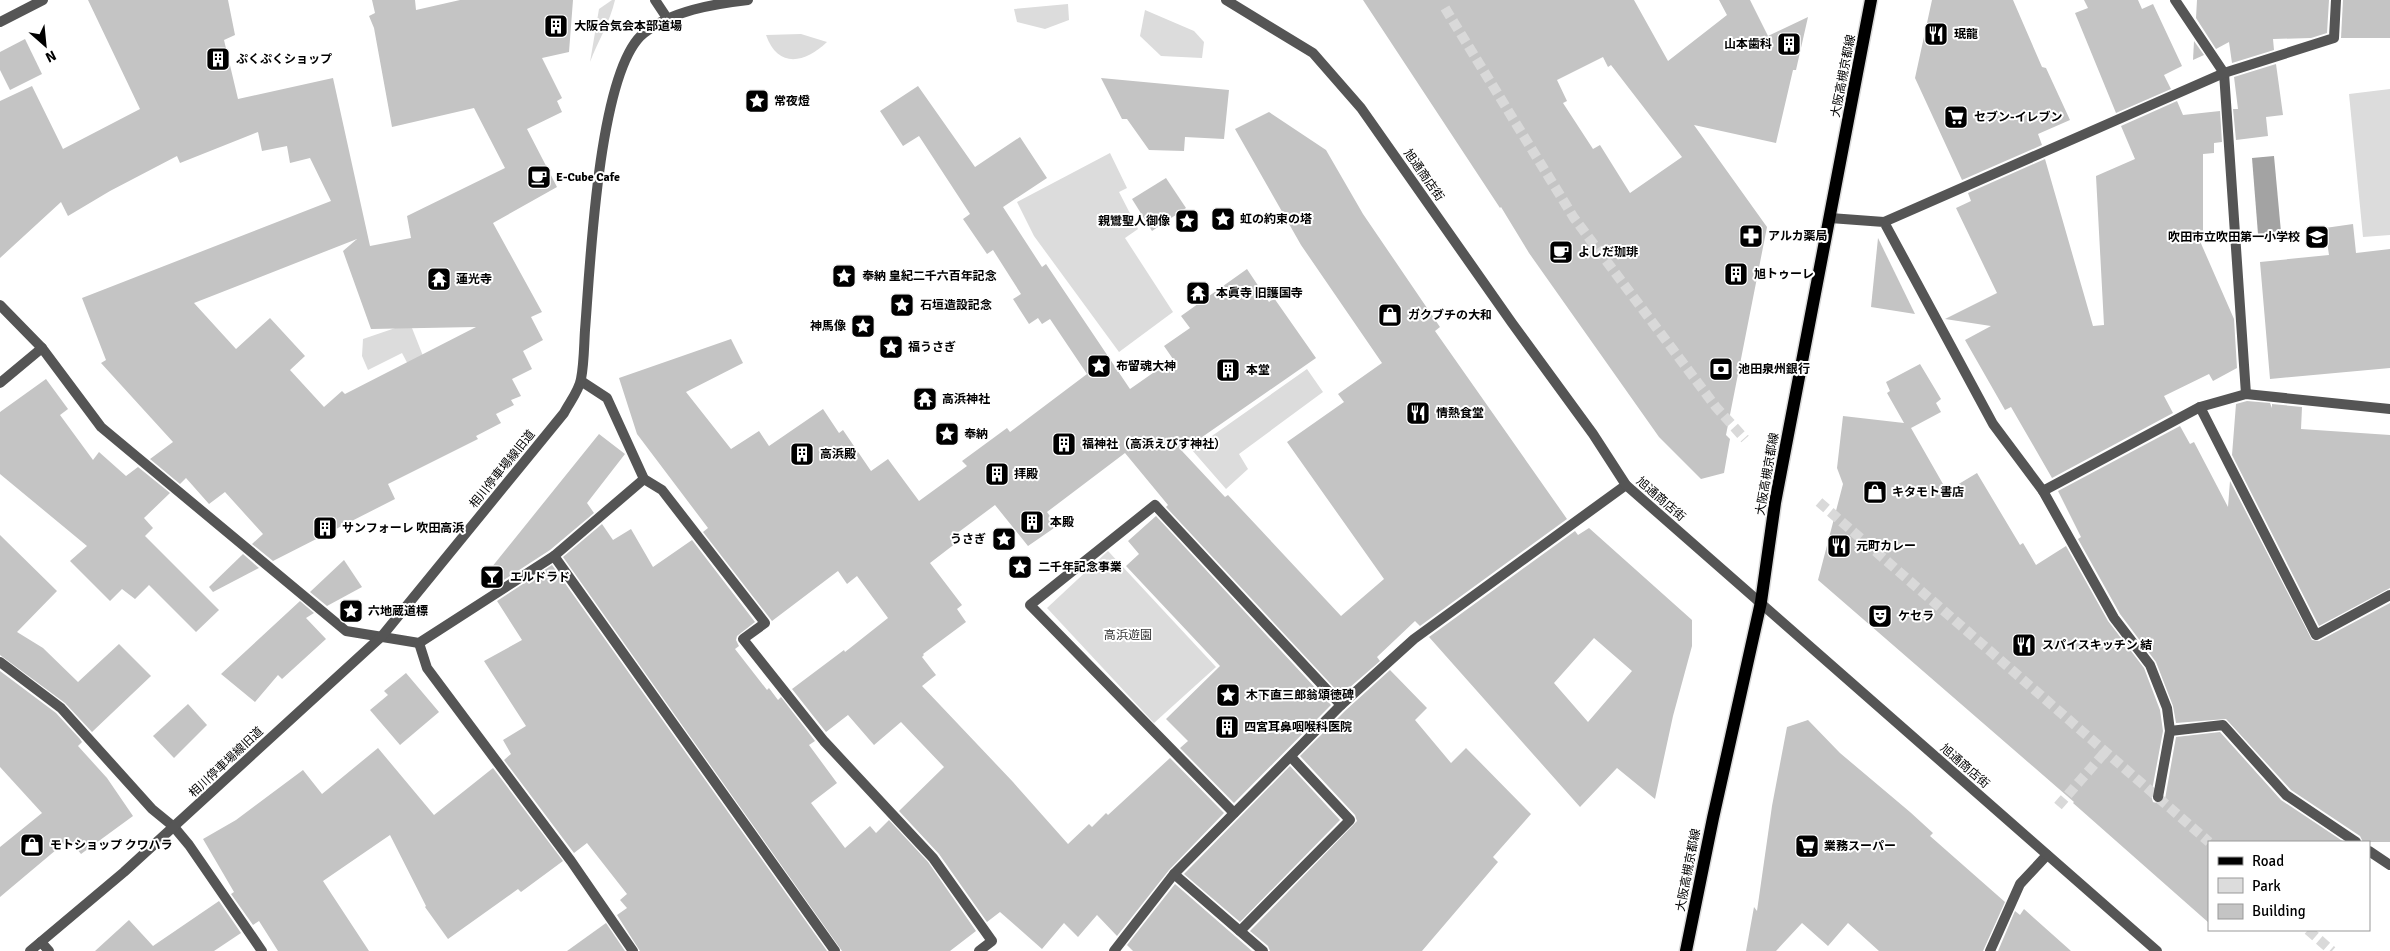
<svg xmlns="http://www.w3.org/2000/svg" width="2390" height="951" font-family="Signika,'Noto Sans JP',sans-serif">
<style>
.green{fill:#dcdcdc}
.water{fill:#a3a3a3}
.building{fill:#c4c4c4;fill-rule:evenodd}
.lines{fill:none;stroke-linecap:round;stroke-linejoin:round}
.pedestrian-tunnel{stroke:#d9d9d9;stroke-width:10;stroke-dasharray:10 5;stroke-linecap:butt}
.primary-casing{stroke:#dbdbdb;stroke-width:15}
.minor{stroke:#555;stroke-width:10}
.tertiary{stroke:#555;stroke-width:10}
.primary{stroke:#000;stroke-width:12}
.labels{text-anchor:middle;stroke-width:4;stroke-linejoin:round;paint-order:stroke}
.poi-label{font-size:12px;font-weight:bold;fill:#000;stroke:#fff;text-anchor:start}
.street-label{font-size:12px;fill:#000;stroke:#fff}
.park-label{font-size:12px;fill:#333;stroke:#fff}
</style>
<rect width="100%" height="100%" fill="#fff"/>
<!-- green -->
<g class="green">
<path d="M612 0H615C610 22 598 41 590 62L599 9Z"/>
<path d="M1068 4 1069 20 1045 29 1017 22 1014 9Z"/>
<path d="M1145 10 1194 31 1204 42 1202 58 1161 56 1140 36Z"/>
<path d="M801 34 827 42C805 63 778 69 766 35Z"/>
<path d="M2390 89V235L2363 237 2349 94Z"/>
<path d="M1110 153 1127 188 1119 192 1138 229 1125 238 1173 312 1119 352 1034 236 1017 202Z"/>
<path d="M410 323 427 366 412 372 402 353 368 370 362 356 363 339Z"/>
<path d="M1307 369 1323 392 1239 454 1248 469 1226 489 1192 450Z"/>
<path d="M1108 551 1216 667 1154 723 1047 608Z"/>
</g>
<!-- water -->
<path class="water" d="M2274 156 2281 232 2258 234 2252 158Z"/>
<!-- building -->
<g class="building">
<path d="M88 0H228L235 35 224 40 238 99 333 78 370 246 411 238 407 216 505 168 474 108 392 127 374 28 369 16 375 13 372 0H415L416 10 460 0H573L569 52 542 58 562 98 557 101 562 112 527 129 557 187 493 223 542 312 531 317 543 340 523 351 532 369 512 379 521 396 511 400 514 405 496 414 501 423 476 436 478 439 388 484 395 499 273 561 252 544 263 534 225 492 209 504 186 478 180 484 150 459 173 442 101 363 106 360 82 298 331 201 310 158 290 163 287 146 262 151 258 132 180 163 177 156 110 191 68 216 61 202 0 258V101L32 86 63 149 140 109ZM357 239 343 251 371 329 476 327 345 394 342 391 324 407 290 370 305 356 270 318 236 349 194 303Z"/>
<path d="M1363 0H1634L1668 61 1727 15 1719 0H1750L1768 36 1808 17 1796 70H1793L1776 143 1694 125 1767 227 1726 435 1730 439 1724 473 1701 479 1659 437 1529 253 1501 207 1500 208ZM1603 57 1608 67 1611 65 1682 157 1630 193 1600 145 1593 149 1563 103 1567 101 1557 80Z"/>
<path d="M1932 0H2013L2042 67 2046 68 2070 120 2038 134 2042 145 1962 180 1915 78Z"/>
<path d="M2084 0H2138L2142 9 2153 4 2182 66 2164 75 2171 89 2116 113 2075 13 2088 8Z"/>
<path d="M2197 0H2329L2327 33 2311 38 2273 39 2274 50 2232 63 2229 42 2216 49 2196 18Z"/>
<path d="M2343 0H2390V38H2341Z"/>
<path d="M25 39 42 74 10 90 0 70V52Z"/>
<path d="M2194 41 2204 55 2193 60Z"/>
<path d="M2276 64 2283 115 2266 117 2268 136 2236 140 2233 109H2238L2234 77Z"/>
<path d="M1101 78 1229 90 1224 139 1185 137 1184 151 1149 150 1127 119H1122Z"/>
<path d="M918 86 975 167 1020 137 1047 178 1003 207 1042 267 1046 264 1130 389 1173 359 1164 346 1190 328 1181 316 1247 269 1269 302 1274 298 1316 358 1182 451 1225 497 1228 495 1341 616 1384 579 1287 442 1344 402 1338 394 1382 363 1301 245 1235 129 1269 112 1326 150 1363 214 1440 327 1435 331 1567 519 1420 626 1415 621 1377 657 1380 661 1341 695 1166 507 1168 505 1125 453 1047 512 1057 526 1028 546 995 505 952 537 956 543 930 563 962 605 957 609 966 622 923 654 924 655 922 657 936 675 922 686 1013 782 1068 844 1089 824 1092 827 1106 813 1108 815 1170 758 1224 813 1169 870 1117 936 1097 915 1078 937 1064 923 1042 949 1000 912 987 922 939 854 899 811 944 767 901 722 874 745 848 715 826 732 792 689 844 650 845 652 888 618 857 576 847 584 838 571 772 621 703 532 708 528 637 434 619 378 731 339 743 363 686 392 731 449 759 431 769 446 823 409 839 433 843 430 871 471 888 459 919 501 967 466 962 461 1007 428 1010 432 1087 374 1050 319 1042 324 1038 318 1029 324 1013 299 1021 294 993 250 987 254 963 219 970 214 919 136 903 146 880 111Z"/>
<path d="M2177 101 2183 115 2220 111 2222 142 2214 143V153L2203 154V231L2196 232 2234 319 2237 368 2213 381 2209 374 2164 396 2173 413 2052 478 2011 407 2005 410 1965 340 1991 326 1945 319 1997 293 1956 208 1971 201 1968 193 2045 159 2093 326 2104 325 2096 176 2135 159 2121 126Z"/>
<path d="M1166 178 1186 208 1152 231 1132 199Z"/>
<path d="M2353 224 2356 253 2390 249V368L2270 379 2260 262 2329 255 2325 228Z"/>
<path d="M1878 238 1915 314 1871 307Z"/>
<path d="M1920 364 1941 399 1936 403 1941 412 1911 428 1947 491 1977 473 2020 545 2023 543 2036 565 2066 546 2108 621 2144 668 2160 710 2163 731 2151 796 2153 802 2160 804 2165 799 2176 737 2220 732 2281 800 2344 842H2209V923L2073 803 2074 802 1818 580 1843 484 1837 468 1843 416 1904 423 1887 393 1890 391 1886 382Z"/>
<path d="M46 379 68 409 60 415 93 460 99 452 126 476 138 467 170 493 144 518 153 528 145 536 219 610 196 632 149 585 135 599 122 589 110 601 70 561 87 546 0 474V412Z"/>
<path d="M2247 401 2270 403 2272 408V404L2302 407 2301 429 2390 435V588L2319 626 2232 455 2236 404Z"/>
<path d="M2180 426 2190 444 2194 442 2228 507 2230 481 2312 640 2319 641 2390 603V842H2363L2360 836 2291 790 2226 719 2176 723 2173 706 2156 662 2120 614 2078 539 2081 537 2058 491Z"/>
<path d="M599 434 625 454 587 503 594 513 550 550 490 589 483 578Z"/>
<path d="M1156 516 1331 705 1234 803 1180 748 1188 741 1166 719 1220 666 1126 566 1139 554 1128 541Z"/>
<path d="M602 524 613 540 631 529 653 567 692 540 755 622 737 636 736 640 739 646 735 649 767 690 769 688 778 700 781 697 815 741 809 745 837 783 811 803 845 848 870 826 876 833 889 820 928 862 976 931 950 951H842L563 557Z"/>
<path d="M1589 528 1692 620V646L1673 716 1655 799 1617 768 1580 807 1429 637 1575 531 1578 535ZM1594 638 1632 671 1588 722 1554 683Z"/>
<path d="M0 535 57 591 17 632 43 648 78 682 119 644 151 676 92 732 65 703 0 655Z"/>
<path d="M243 554 259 568 213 592 209 587Z"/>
<path d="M344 560 362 587 327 606 310 592Z"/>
<path d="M552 565 827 951H640L617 915 627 908 620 900 627 894 587 843 574 853 504 760 511 754 503 740 526 726 484 661 522 640 497 601Z"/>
<path d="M300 601 314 613 306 618 326 639 282 679 278 675 255 702 221 674Z"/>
<path d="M1390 670 1427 708 1415 720 1451 763 1466 748 1531 814 1493 857 1498 862 1422 951H1270L1268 946 1250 931 1357 821 1355 815 1300 756 1346 710Z"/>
<path d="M0 671 56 713 80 739 82 742 78 746 107 778 133 816 81 854 69 839 0 897V847L42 813 0 767Z"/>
<path d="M406 673 439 712 400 745 370 710 388 695 384 691Z"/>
<path d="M188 704 207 725 174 758 153 736Z"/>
<path d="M1808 720 1840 753 1910 812 1933 833 1930 836 2005 902 1983 951H1879L1848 923 1828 946 1802 923 1776 951H1746L1754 907 1757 911 1772 806 1787 727Z"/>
<path d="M378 748 434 815 493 768 563 861 521 892 518 889 448 939 425 907 426 906 390 835 323 881 369 951H278L259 921 253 925 231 894 234 892 203 839 236 820 303 770 322 794Z"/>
<path d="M1290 766 1340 820 1240 922 1184 874Z"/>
<path d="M1175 884 1252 951H1133L1127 945Z"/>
<path d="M219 901 241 933 214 951H95L129 920 153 946Z"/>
<path d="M2024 909 2071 951H1998L2015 911 2020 915Z"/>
<path d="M606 923 625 951H567Z"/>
</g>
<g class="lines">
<!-- pedestrian-tunnel -->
<g class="pedestrian-tunnel">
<path d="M1445 8 1574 218 1716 407 1745 439"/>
<path d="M1819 502 2209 842"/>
<path d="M2058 806 2106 751"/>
<path d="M2308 930 2332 951"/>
</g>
<!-- primary casing -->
<g class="primary-casing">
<path id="primary" d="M1686 951 1713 818 1761 602 1775 503 1871 0"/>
</g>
<!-- minor -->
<g class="minor">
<path d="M2175 0 2224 73 2246 394"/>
<path d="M0 22 43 0"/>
<path d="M1830 218 1884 222 1993 424 2043 491 2200 407 2246 394 2390 409"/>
<path d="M1884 222 2224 73 2334 38 2336 0"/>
<path d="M0 305 42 348 101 427 346 631 419 643 554 556 644 479"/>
<path d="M581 381 607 398 644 479 662 490 765 623 743 639 824 741 933 858 992 941 979 951"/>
<path d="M0 383 42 348"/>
<path d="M2200 407 2316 635 2390 595"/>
<path d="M2043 491 2114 618 2150 665 2167 708 2170 731 2158 797"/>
<path d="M554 556 835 951"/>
<path d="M419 643 427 668 571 861 633 951"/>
<path d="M0 662 61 708 152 809 174 827 189 845 262 951"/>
<path d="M2170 731 2223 725 2286 795 2356 842"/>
<path d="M1234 813 1030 605 1155 505 1341 705"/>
<path d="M2369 851 2390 865"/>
<path d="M1174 874 1263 951"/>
<path d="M1240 931 1350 820 1291 757"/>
<path d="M1114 951 1174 874 1341 705 1414 639 1626 485"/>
<path d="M1990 951 2020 884 2047 855"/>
</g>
<!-- tertiary -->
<g class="tertiary">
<path d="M655 0 667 18"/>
<path d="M1226 0 1313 53 1361 108 1512 323 1593 434 1626 485 2157 951"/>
<path d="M41 942 49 951"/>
<path d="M30 951 124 872 382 636 564 413C569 403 579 391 581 379 584 364 584 346 585 330 590 269 598 69 644 33 671 11 713 4 748 0"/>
</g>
<!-- primary -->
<use href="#primary" class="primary"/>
</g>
<!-- icons -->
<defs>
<g id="building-square" transform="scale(1.25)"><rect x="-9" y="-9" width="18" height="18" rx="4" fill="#000" stroke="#fff"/><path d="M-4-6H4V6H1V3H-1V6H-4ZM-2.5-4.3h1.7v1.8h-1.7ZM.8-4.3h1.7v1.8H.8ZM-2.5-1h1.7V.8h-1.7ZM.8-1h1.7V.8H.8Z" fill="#fff"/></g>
<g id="restaurant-square" transform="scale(1.25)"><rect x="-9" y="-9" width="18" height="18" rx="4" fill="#000" stroke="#fff"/><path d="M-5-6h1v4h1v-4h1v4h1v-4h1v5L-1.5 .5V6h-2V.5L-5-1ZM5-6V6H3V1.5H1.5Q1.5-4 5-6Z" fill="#fff"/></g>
<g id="sight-square" transform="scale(1.25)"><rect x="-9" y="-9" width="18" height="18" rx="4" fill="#000" stroke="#fff"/><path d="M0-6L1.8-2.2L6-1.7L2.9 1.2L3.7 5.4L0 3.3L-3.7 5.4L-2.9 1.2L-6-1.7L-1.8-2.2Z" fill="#fff"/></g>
<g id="supermarket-square" transform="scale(1.25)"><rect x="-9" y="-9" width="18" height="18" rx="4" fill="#000" stroke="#fff"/><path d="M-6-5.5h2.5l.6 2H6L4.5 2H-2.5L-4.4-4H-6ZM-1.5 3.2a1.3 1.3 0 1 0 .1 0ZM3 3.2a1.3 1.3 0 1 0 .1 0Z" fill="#fff"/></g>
<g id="cafe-square" transform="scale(1.25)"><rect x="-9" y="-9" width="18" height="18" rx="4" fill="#000" stroke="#fff"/><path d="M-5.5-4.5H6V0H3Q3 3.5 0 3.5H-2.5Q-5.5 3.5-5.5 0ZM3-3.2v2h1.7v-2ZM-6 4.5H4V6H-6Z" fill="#fff"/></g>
<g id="pharmacy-square" transform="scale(1.25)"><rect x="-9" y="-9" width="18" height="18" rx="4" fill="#000" stroke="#fff"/><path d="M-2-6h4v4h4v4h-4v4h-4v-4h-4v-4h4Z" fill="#fff"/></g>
<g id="school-square" transform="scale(1.25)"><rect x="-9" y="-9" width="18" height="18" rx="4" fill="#000" stroke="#fff"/><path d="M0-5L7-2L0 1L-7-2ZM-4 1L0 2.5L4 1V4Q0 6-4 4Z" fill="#fff"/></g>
<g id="temple-square" transform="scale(1.25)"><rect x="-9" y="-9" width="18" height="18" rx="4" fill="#000" stroke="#fff"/><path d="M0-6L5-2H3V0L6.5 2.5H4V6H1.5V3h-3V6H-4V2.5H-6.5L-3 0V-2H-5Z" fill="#fff"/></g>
<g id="shop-square" transform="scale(1.25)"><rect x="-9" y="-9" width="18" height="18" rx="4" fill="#000" stroke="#fff"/><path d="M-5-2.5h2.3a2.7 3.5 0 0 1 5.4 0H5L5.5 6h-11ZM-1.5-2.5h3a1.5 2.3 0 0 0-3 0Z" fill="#fff"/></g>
<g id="bank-square" transform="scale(1.25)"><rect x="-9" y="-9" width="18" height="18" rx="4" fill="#000" stroke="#fff"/><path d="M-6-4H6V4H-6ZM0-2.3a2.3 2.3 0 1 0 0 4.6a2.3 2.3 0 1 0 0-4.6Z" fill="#fff"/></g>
<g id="bar-square" transform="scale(1.25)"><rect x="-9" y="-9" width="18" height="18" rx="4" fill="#000" stroke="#fff"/><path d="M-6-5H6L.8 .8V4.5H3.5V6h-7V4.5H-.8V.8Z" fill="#fff"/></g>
<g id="theatre-square" transform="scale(1.25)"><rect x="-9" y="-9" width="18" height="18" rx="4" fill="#000" stroke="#fff"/><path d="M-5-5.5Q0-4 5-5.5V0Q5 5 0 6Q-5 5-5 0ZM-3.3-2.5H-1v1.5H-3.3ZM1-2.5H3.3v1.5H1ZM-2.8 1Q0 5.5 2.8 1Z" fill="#fff"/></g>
</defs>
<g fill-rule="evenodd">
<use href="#building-square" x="556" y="26"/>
<use href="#restaurant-square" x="1936" y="34"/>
<use href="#building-square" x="1789" y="44"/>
<use href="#building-square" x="218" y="59"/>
<use href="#sight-square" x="757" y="101"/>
<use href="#supermarket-square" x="1956" y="117"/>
<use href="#cafe-square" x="539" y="177"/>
<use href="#sight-square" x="1223" y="219"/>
<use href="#sight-square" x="1187" y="221"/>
<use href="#pharmacy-square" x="1751" y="236"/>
<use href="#school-square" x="2317" y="237"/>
<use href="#cafe-square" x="1561" y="252"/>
<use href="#building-square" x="1736" y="274"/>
<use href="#sight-square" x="844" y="276"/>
<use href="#temple-square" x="439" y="279"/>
<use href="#temple-square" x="1198" y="293"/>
<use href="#sight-square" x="902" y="305"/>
<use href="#shop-square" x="1390" y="315"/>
<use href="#sight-square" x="863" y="326"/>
<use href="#sight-square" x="891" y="347"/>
<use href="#sight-square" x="1099" y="366"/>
<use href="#bank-square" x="1721" y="369"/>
<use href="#building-square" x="1228" y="370"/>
<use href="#temple-square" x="925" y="399"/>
<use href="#restaurant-square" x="1418" y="413"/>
<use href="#sight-square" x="947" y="434"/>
<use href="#building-square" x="1064" y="444"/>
<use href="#building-square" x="802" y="454"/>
<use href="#building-square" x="997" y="474"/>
<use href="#shop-square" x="1875" y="492"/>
<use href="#building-square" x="1032" y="522"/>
<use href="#building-square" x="325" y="528"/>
<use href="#sight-square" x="1004" y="539"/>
<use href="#restaurant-square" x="1839" y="546"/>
<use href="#sight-square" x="1020" y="567"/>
<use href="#bar-square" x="492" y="577"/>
<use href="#sight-square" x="351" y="611"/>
<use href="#theatre-square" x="1880" y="616"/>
<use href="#restaurant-square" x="2024" y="645"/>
<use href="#sight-square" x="1228" y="695"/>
<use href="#building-square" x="1227" y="727"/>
<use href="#shop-square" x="32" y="845"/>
<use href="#supermarket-square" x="1807" y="846"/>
</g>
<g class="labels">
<!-- poi labels -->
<g class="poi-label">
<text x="574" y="30">大阪合気会本部道場</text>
<text x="1954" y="38">珉龍</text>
<text x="1772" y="48" text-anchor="end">山本歯科</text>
<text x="236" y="63">ぷくぷくショップ</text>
<text x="774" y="105">常夜燈</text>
<text x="1974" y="121">セブン-イレブン</text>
<text x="556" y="181">E-Cube Cafe</text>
<text x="1240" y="223">虹の約束の塔</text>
<text x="1170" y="225" text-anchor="end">親鸞聖人御像</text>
<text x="1768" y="240">アルカ薬局</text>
<text x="2300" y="241" text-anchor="end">吹田市立吹田第一小学校</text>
<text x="1578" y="256">よしだ珈琲</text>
<text x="1754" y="278">旭トゥーレ</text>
<text x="862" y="280">奉納 皇紀二千六百年記念</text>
<text x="456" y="283">蓮光寺</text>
<text x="1216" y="297">本眞寺 旧護国寺</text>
<text x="920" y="309">石垣造設記念</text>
<text x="1408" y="319">ガクブチの大和</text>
<text x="846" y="330" text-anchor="end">神馬像</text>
<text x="908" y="351">福うさぎ</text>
<text x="1116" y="370">布留魂大神</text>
<text x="1738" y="373">池田泉州銀行</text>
<text x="1246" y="374">本堂</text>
<text x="942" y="403">高浜神社</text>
<text x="1436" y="417">情熱食堂</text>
<text x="964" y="438">奉納</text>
<text x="1082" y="448">福神社（高浜えびす神社）</text>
<text x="820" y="458">高浜殿</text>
<text x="1014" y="478">拝殿</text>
<text x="1892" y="496">キタモト書店</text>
<text x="1050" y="526">本殿</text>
<text x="342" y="532">サンフォーレ 吹田高浜</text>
<text x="986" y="543" text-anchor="end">うさぎ</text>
<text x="1856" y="550">元町カレー</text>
<text x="1038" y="571">二千年記念事業</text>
<text x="510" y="581">エルドラド</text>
<text x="368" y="615">六地蔵道標</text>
<text x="1898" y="620">ケセラ</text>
<text x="2042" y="649">スパイスキッチン 結</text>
<text x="1246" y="699">木下直三郎翁頌徳碑</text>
<text x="1244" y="731">四宮耳鼻咽喉科医院</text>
<text x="50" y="849">モトショップ クワハラ</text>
<text x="1824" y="850">業務スーパー</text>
</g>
<!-- street labels -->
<g class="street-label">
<text transform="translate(1843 76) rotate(-79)" y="4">大阪高槻京都線</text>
<text transform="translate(1424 175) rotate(55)" y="4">旭通商店街</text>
<text transform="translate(502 469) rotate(-51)" y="4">相川停車場線旧道</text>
<text transform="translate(1767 474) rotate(-80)" y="4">大阪高槻京都線</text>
<text transform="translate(1661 499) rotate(41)" y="4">旭通商店街</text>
<text transform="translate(226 762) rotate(-43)" y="4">相川停車場線旧道</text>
<text transform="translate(1965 766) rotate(41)" y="4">旭通商店街</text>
<text transform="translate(1688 870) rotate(-79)" y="4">大阪高槻京都線</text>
</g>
<!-- park labels -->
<g class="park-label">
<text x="1128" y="639">高浜遊園</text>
</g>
</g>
<!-- legend -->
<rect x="2208" y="841" width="162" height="90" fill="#ffffff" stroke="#999999"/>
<rect x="2218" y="857" width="25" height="8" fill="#000000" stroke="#999999"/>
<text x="2252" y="866" font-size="15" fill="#000000">Road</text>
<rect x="2218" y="878" width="25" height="15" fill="#dcdcdc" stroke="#999999"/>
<text x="2252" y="891" font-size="15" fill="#000000">Park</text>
<rect x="2218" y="904" width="25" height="15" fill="#c4c4c4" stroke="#999999"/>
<text x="2252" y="916" font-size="15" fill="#000000">Building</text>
<!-- north arrow -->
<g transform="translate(45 45) rotate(153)" stroke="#ffffff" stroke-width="4" paint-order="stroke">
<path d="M0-4L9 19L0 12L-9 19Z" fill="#000000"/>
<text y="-8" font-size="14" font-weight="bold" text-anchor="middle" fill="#000000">N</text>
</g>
</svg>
